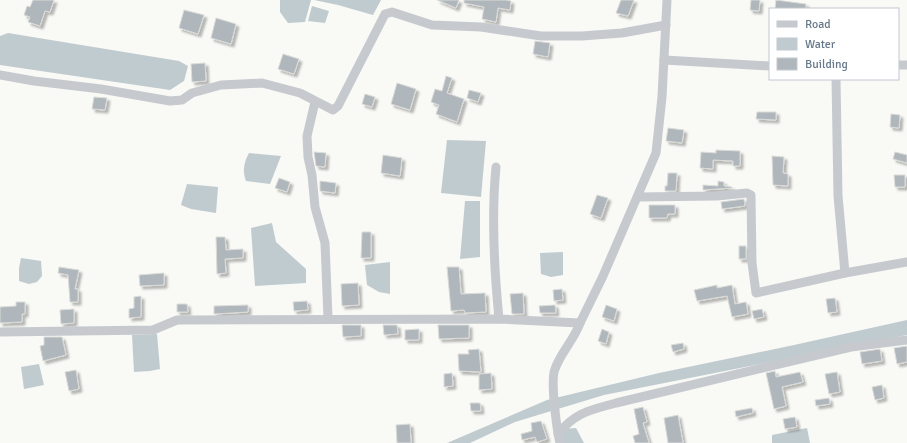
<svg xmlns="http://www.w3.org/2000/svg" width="907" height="443" font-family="Signika,sans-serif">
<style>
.water{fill:#c0cbd0}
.building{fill:#afb7bd;stroke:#dbdbd8;filter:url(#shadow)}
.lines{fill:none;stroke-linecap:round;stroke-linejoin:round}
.minor{stroke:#c6cace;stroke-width:9}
</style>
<defs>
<filter id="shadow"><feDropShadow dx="3" dy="3" stdDeviation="1" flood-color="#0004"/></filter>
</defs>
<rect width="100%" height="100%" fill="#f9f9f6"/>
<!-- water -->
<g class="water">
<path d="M280 0H311L305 22 288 23 280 12Z"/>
<path d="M314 0H381L373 15 338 5Z"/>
<path d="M312 6 329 11 325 23 308 21Z"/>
<path d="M8 33 179 61 188 66 184 81 170 90 0 65V36Z"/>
<path d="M447 140 486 141 481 197 441 193Z"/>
<path d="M249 153 281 156 270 184 246 181C242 171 244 162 249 153Z"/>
<path d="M187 184 218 187 216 213 191 209 181 205Z"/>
<path d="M465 201H480V257L460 259Z"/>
<path d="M272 223 276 242 306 269V283L255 286 251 228Z"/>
<path d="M563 252V275L551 277 541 274 540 253Z"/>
<path d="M21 258 41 261 42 276 37 282 29 284 19 281V268Z"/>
<path d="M390 262V294L379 292 367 285 365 265Z"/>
<path d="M907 320V335L604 395 515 422 470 443H447L547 400 659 373 794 345Z"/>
<path d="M157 334 160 369 150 371 134 372 132 335Z"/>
<path d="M39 364 44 385 24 389 21 367Z"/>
<path d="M576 428 584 443H560L563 429Z"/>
<path d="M807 428 810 443H772V435Z"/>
</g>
<!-- building -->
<g class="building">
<path d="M33 0H54L50 12 45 11 40 26 28 22 30 17 24 15 27 6 30 7Z"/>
<path d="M437 0H459L456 8Z"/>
<path d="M464 0H506L511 1 510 10 498 8 496 22 482 19 484 7 464 3Z"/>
<path d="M621 0H634L628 16 616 13Z"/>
<path d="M751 0H760L759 11 750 10Z"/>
<path d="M776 0 806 4V9H775Z"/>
<path d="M184 10 204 15 198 34 179 28Z"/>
<path d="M216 18 236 24 231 44 211 38Z"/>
<path d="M535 41 550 43 548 57 533 54Z"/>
<path d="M283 54 299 59 294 74 278 69Z"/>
<path d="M205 63 206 81 192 82 191 64Z"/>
<path d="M446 76 452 78 447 93 464 99 457 122 436 114 439 105 431 102 435 89 442 91Z"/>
<path d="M397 83 416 89 410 110 391 104Z"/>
<path d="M469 90 481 93 478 102 467 98Z"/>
<path d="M365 94 375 97 372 107 362 104Z"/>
<path d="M94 97 107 98 105 110 92 109Z"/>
<path d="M757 112H776V120L756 119Z"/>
<path d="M891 114 900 115 899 128 890 127Z"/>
<path d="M668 128 684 130 682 143 666 141Z"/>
<path d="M716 150 740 151V166H733V161L713 160V169L700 168 701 152 716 153Z"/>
<path d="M314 152 326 153 325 167 316 166Z"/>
<path d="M895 152 907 155V163L893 159Z"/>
<path d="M383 155 402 158 400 176 381 173Z"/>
<path d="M772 156 784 157 783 173 788 174V186L773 185Z"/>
<path d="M668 173H677L676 191H665V186H667Z"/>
<path d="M894 175H905V187H895Z"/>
<path d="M279 178 290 182 287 192 275 188Z"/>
<path d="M320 181 336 183 335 193 320 191Z"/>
<path d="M718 181 724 182V186L732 187V188L703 190V185L718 186Z"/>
<path d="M597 195 608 198 601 218 590 214Z"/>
<path d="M744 199 745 206 722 209 721 202Z"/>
<path d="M649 205H675V214H668L667 218H649Z"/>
<path d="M362 232H371V258H361Z"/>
<path d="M216 237H225L226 250 243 249V258L225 259 226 273 217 274Z"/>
<rect x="739" y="246" width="7" height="13"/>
<path d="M59 267 79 270 75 289H78V302H70L68 275 58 273Z"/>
<path d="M447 267H459L461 294 485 293 486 312 465 313 464 310 451 311Z"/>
<path d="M164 273V285L140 286 139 275Z"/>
<path d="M358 283 359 305 342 306 341 284Z"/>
<path d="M717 285V288L732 285 735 304 746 302 748 314 732 317 727 296 697 301 694 290Z"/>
<path d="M562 289 563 300 554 301 553 290Z"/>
<path d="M523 293 524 314H512L510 294Z"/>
<path d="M141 296V317L129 318V309L134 308V297Z"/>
<path d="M835 298 837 312 828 313 826 299Z"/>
<path d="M307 301 308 310 294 311 293 302Z"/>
<path d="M16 302H25V314H22V322L0 323V307L16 306Z"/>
<path d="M177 304H187L188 312H177Z"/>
<path d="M248 305V312L214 314V306Z"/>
<path d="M555 305 556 313H540L539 306Z"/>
<path d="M606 305 617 309 614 321 602 317Z"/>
<path d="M74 309V323L61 324 60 310Z"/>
<path d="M762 309 764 317 754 319 752 311Z"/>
<path d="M342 325H361V336L343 337Z"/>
<path d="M383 325H397L398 334 384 335Z"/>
<path d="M438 325H469V338L439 339Z"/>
<path d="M419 329V340H405V330Z"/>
<path d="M602 329 609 332 606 344 598 341Z"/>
<path d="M44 337H62L66 355 43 361 40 346 44 345Z"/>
<path d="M683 343 684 349 673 352 671 345Z"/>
<path d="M907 346V362L897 364 894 348Z"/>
<path d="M479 349 481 372 459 371 458 354H469L468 350Z"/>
<path d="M880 349 882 361 862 364 860 352Z"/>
<path d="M76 370 79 389 69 391 65 372Z"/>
<path d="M775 371 776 377 800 372 803 382 782 387 786 406 774 409 766 373Z"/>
<path d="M837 372 840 392 829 394 825 374Z"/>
<path d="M452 373 453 386 444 387V374Z"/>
<path d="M491 373 492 389 479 390V374Z"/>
<path d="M882 385 884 398 875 400 872 387Z"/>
<path d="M829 398 830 404 816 406 815 400Z"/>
<path d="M470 403H480L481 411H471Z"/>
<path d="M643 407 647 422 643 423 649 443H635L633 436 639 434 634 409Z"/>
<path d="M752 408 753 413 736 417 735 411Z"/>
<path d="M678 415 683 443H668L664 418Z"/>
<path d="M795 417 797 427 785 429 783 419Z"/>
<path d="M541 421 547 439 537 442 535 437 522 440 521 434 532 431 531 423Z"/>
<path d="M410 424 411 443H397L396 425Z"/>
</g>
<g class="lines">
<!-- minor -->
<g class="minor">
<path d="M664 60 770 66"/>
<path d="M898 65H907"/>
<path d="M0 75 34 81 101 89 170 101 182 100 192 93 221 85 262 83 300 93 333 110 338 106 385 14 392 12 432 25 481 27 541 36H582L622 33 666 25"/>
<path d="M836 79 838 196 845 273"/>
<path d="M315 102 307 136 308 157 312 175 315 207 325 243 328 318"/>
<path d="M496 167C491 218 494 268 499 319"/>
<path d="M638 197 717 196 747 193 751 195 752 263 756 293 845 273 907 262"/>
<path d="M0 332 153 330 177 320 499 319 580 323 603 276 656 153 662 97 667 0"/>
<path d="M558 434C575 412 591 410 616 403L851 347 907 340"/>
<path d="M560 443C557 431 550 380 555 369 561 352 574 340 580 323"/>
</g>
</g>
<!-- legend -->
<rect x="769" y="8" width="130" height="72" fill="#ffffff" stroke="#c2c9d0"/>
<rect x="777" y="21" width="20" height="6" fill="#c6cace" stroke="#c2c9d0"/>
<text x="805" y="28" font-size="12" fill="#667889">Road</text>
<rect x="777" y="38" width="20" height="12" fill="#c0cbd0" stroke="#c2c9d0"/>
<text x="805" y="48" font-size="12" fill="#667889">Water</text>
<rect x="777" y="58" width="20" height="12" fill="#afb7bd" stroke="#c2c9d0"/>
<text x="805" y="68" font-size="12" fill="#667889">Building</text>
</svg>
